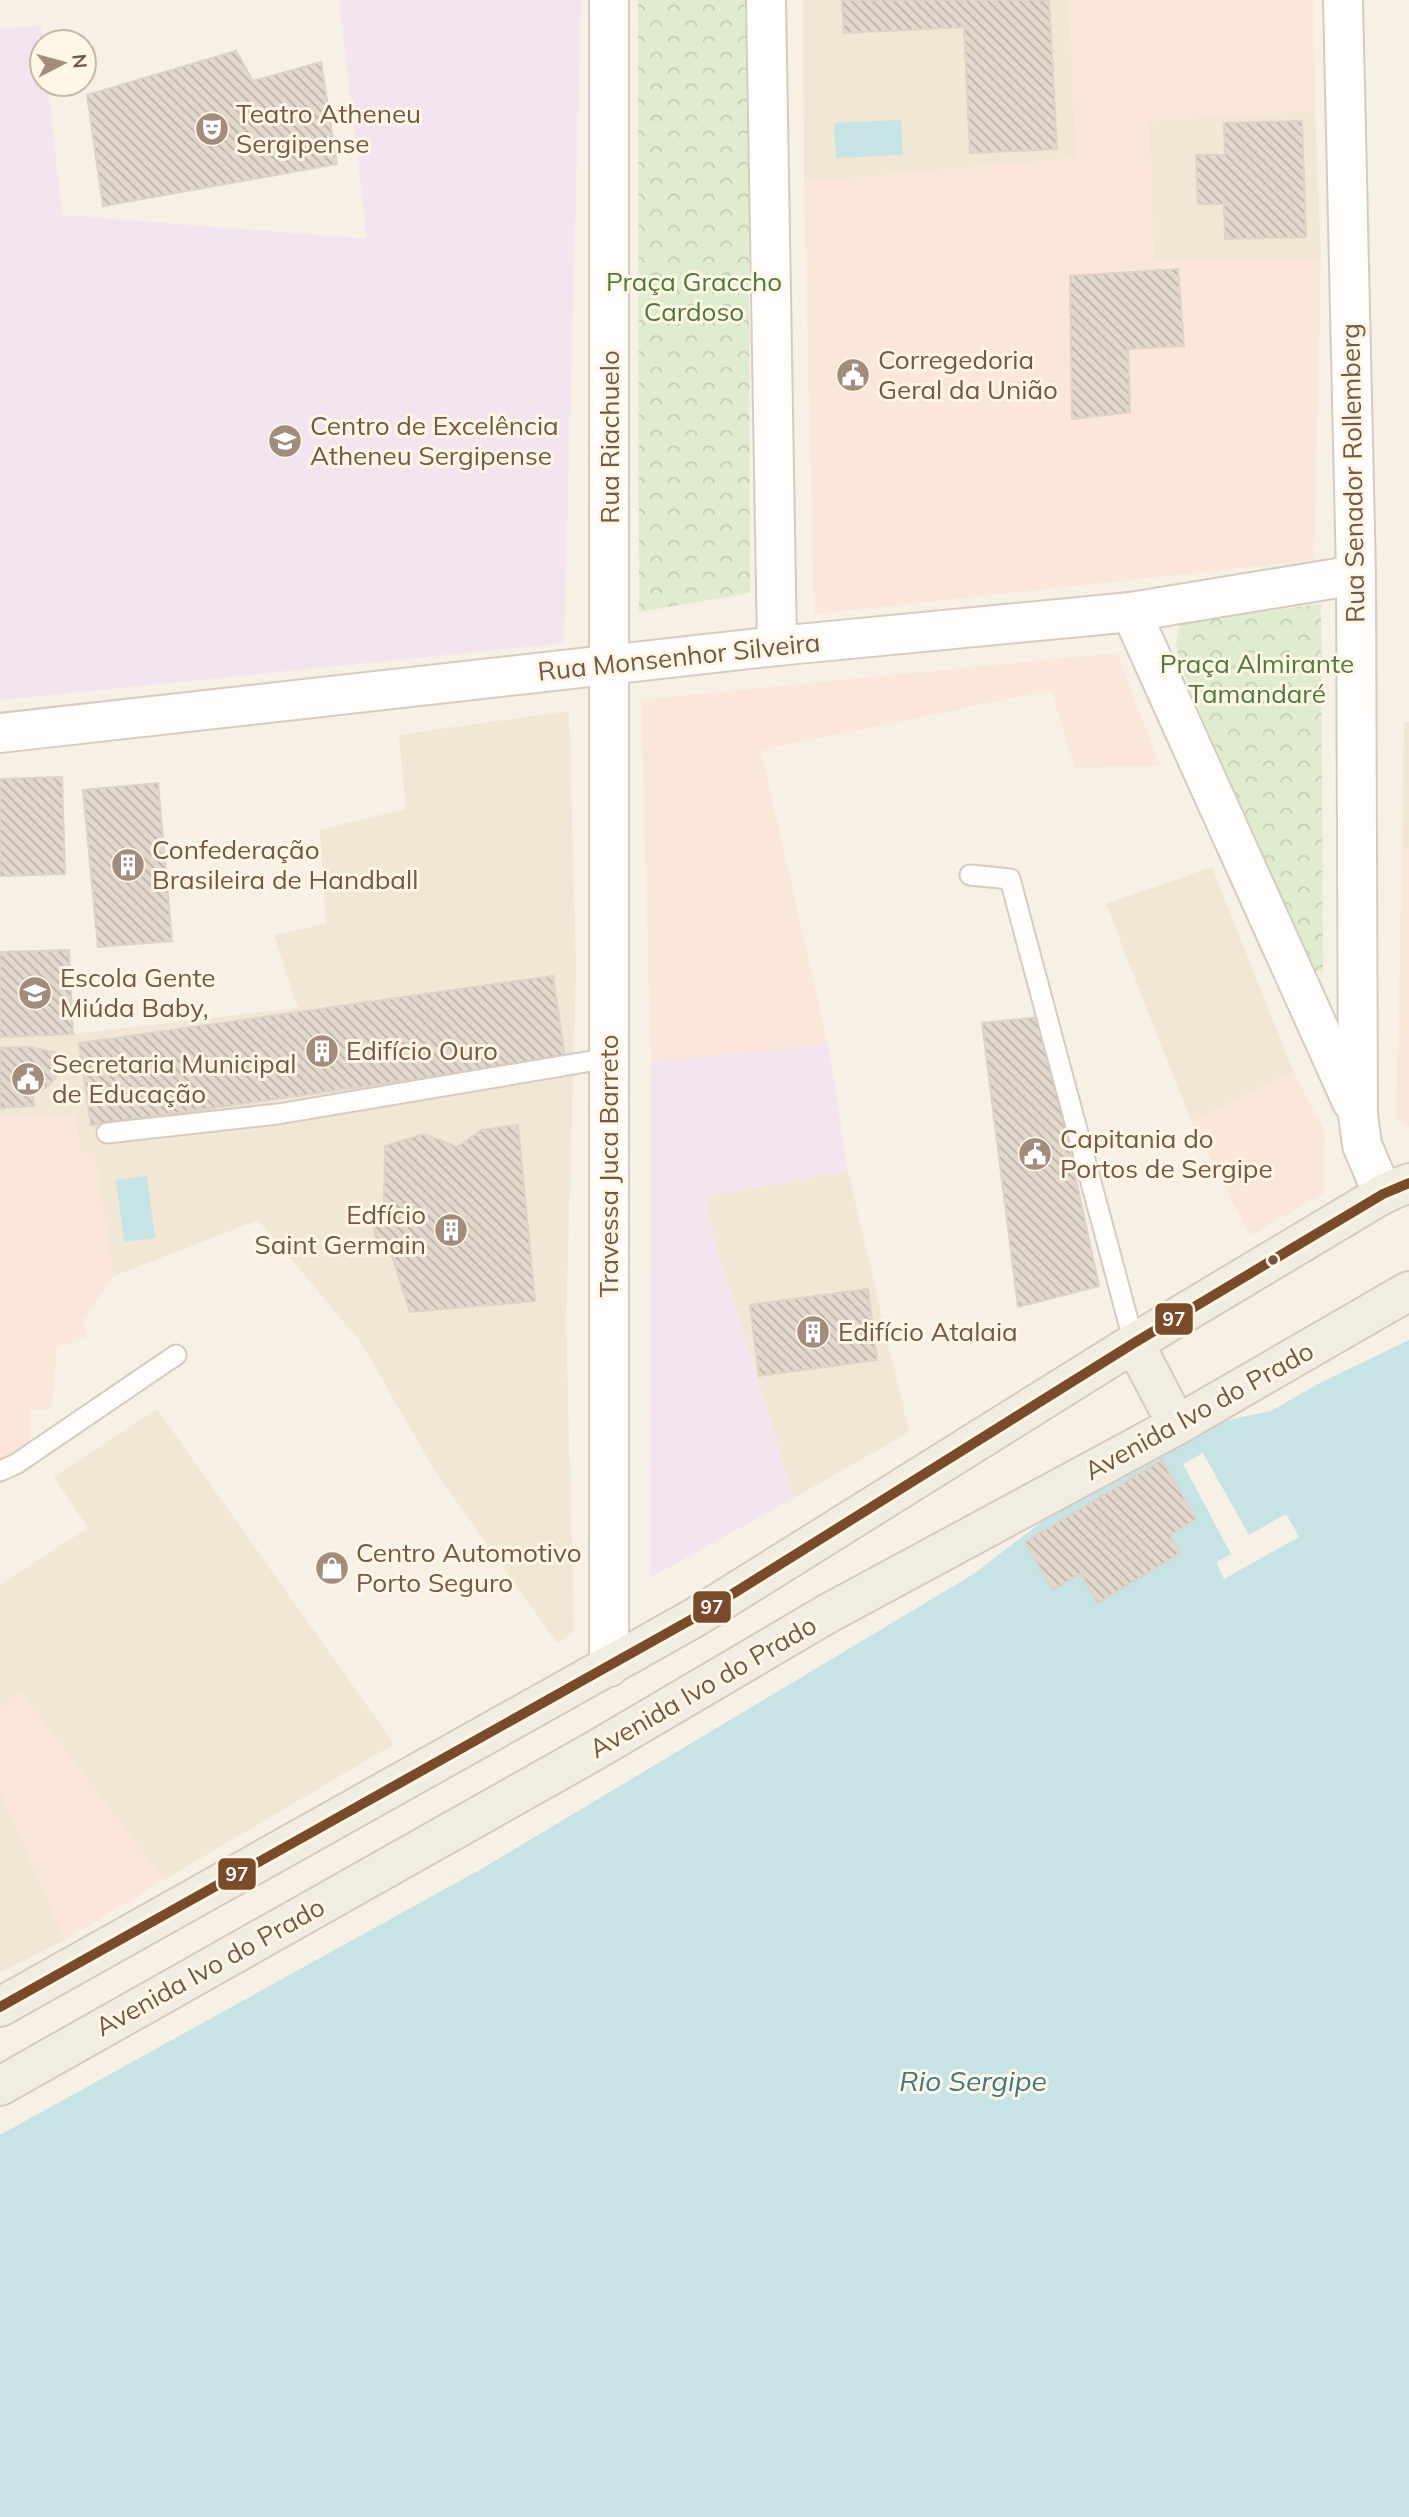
<svg xmlns="http://www.w3.org/2000/svg" width="1409" height="2517" font-family="Mulish,sans-serif">
<style>
.residential{fill:#f2e6d4}
.commercial{fill:#fbe7d9}
.education{fill:#f3e4f0}
.park{fill:url(#park-crowns)}
.water{fill:#c6e3e6}
.pier{fill:#f6f0e5}
.building{fill:url(#building-back-hatch);stroke:#dfd3c7;stroke-width:2}
.lines{fill:none;stroke-linecap:round;stroke-linejoin:round}
.lane-casing{stroke:#d5cbc0;stroke-width:23}
.street-casing{stroke:#d5cbc0;stroke-width:42}
.primary-casing{stroke:#d5cbc2;stroke-width:42}
.lane{stroke:#fefdfb;stroke-width:19}
.street{stroke:#fefdfb;stroke-width:38}
.primary{stroke:#f2ede2;stroke-width:38}
.bus-1-casing{stroke:#fff6e5;stroke-width:16}
.bus-1{stroke:#7a4b2a;stroke-width:10}
.bus-dot{fill:#745845;stroke:#fff6e5;stroke-width:2.5}
.labels{text-anchor:middle;stroke-width:6;stroke-linejoin:round;paint-order:stroke}
.poi-label{font-size:26px;fill:#745845;stroke:#fff6e5;text-anchor:start}
.park-label{font-size:26px;fill:#4c7b3c;stroke:#fff6e5}
.street-label{font-size:26px;fill:#745845;stroke:#fff6e5}
.water-label{font-size:28px;font-style:italic;fill:#3d798a;stroke:#fff6e5}
.line-badge{stroke:#fff6e5;stroke-width:2.5}
.badge-label{font-size:19px;text-anchor:middle;font-weight:bold;fill:#fff}
</style>
<defs>
<pattern id="park-crowns" width="20" height="18" patternUnits="userSpaceOnUse" patternTransform="scale(1.75)"><rect width="20" height="18" fill="#dfedce"/><path d="M2 6a3 3 0 1 1 6 0M12 15a3 3 0 1 1 6 0" fill="none" stroke="#c3cdb2"/></pattern>
<pattern id="building-back-hatch" width="6" height="6" patternUnits="userSpaceOnUse" patternTransform="scale(1.75)"><rect width="6" height="6" fill="#e2d8cc"/><path d="M-1 5l2 2M0 0l6 6M5-1l2 2" fill="none" stroke="#bcb2a7"/></pattern>
</defs>
<rect width="100%" height="100%" fill="#f6f0e5"/>
<!-- residential -->
<g class="residential">
<path d="M803 0H1069L1076 158 804 182Z"/>
<path d="M1315 111 1321 259 1154 261 1149 121Z"/>
<path d="M569 711 576 969 566 1322 574 1631 557 1643 435 1471 360 1341 258 1220 114 1276 94 1153 80 1151 76 1115 0 1118V1037L73 1034 298 1008 274 935 326 924 320 830 406 809 399 735Z"/>
<path d="M1404 722H1409V848L1402 852Z"/>
<path d="M1212 867 1293 1071 1191 1121 1106 904Z"/>
<path d="M848 1171 909 1432 794 1498 710 1225 707 1196Z"/>
<path d="M157 1409 394 1744 164 1880 20 1691 0 1708V1585L88 1528 54 1477Z"/>
<path d="M0 1790 65 1940 0 1972Z"/>
</g>
<!-- commercial -->
<g class="commercial">
<path d="M1069 0H1314L1315 111 1149 122 1154 261 1321 259 1314 560 814 614 804 182 1076 158Z"/>
<path d="M1117 653 1160 765 1075 768 1051 690 761 750 828 1044 651 1062 641 700Z"/>
<path d="M1409 848V1126L1396 1117 1402 852Z"/>
<path d="M1293 1071 1325 1131 1324 1193 1250 1236 1191 1121Z"/>
<path d="M76 1115 80 1151 94 1152 114 1276 84 1318 86 1337 57 1347 52 1409 30 1410V1449L0 1463V1118Z"/>
<path d="M20 1691 164 1880 65 1940 0 1790V1708Z"/>
</g>
<!-- education -->
<g class="education">
<path d="M339 0H581L564 643 0 700V28L42 26V84H48L62 215 367 239Z"/>
<path d="M828 1044 848 1171 707 1196 710 1225 794 1498 650 1578 651 1062Z"/>
</g>
<!-- park -->
<g class="park">
<path d="M638 0H748L750 593 639 612Z"/>
<path d="M1321 604 1323 972 1308 969 1179 662 1176 642 1180 623Z"/>
</g>
<!-- water -->
<g class="water">
<path d="M901 120 903 155 836 158 834 123Z"/>
<path d="M147 1176 155 1238 124 1242 116 1180Z"/>
<path d="M1409 1340V2517H0V2135L483 1868 975 1573 1043 1521 1214 1423 1271 1411 1318 1384Z"/>
</g>
<!-- pier -->
<path class="pier" d="M1203 1453 1249 1535 1286 1514 1299 1537 1224 1579 1216 1562 1231 1554 1183 1464Z"/>
<!-- building -->
<g class="building">
<path d="M842 0H1049L1057 149 970 153 964 27 844 33Z"/>
<path d="M236 51 253 81 321 62 337 164 103 206 87 95Z"/>
<path d="M1302 121 1306 237 1225 239 1224 204H1198L1196 155H1225L1224 123Z"/>
<path d="M1178 269 1184 346 1128 349 1130 412 1072 419 1070 276Z"/>
<path d="M62 777 65 874 0 876V779Z"/>
<path d="M158 783 172 941 98 947 83 790Z"/>
<path d="M69 950 73 1034 0 1037V952Z"/>
<path d="M553 976 565 1058 91 1125 79 1043Z"/>
<path d="M1041 1017 1099 1286 1018 1307 982 1023Z"/>
<path d="M29 1047 63 1054 64 1069 46 1088 32 1091 34 1106 0 1108V1048Z"/>
<path d="M518 1125 535 1301 410 1312 392 1256 377 1250 372 1211 384 1203 385 1146 424 1134 457 1147 482 1130Z"/>
<path d="M868 1289 877 1360 759 1376 750 1305Z"/>
<path d="M1162 1460 1196 1519 1170 1535 1180 1553 1097 1603 1081 1573 1053 1590 1025 1542Z"/>
</g>
<g class="lines">
<!-- lane casing -->
<g class="lane-casing">
<g id="lane">
<path d="M970 875 1010 879 1134 1343"/>
<path d="M107 1133 278 1114 609 1058"/>
<path d="M0 1471 16 1464 176 1355"/>
</g>
</g>
<!-- street casing -->
<g class="street-casing">
<g id="street">
<path d="M766 0 777 646"/>
<path d="M1343 0 1356 575 1358 1114 1362 1145 1383 1194"/>
<path d="M1131 612 1352 1102"/>
<path d="M0 733 777 646 1131 612 1356 575"/>
<path d="M609 1667V0"/>
</g>
</g>
<!-- primary casing -->
<g class="primary-casing">
<g id="primary">
<path d="M1134 1343 1177 1425"/>
<path d="M0 2007 694 1618 1134 1343 1383 1194 1409 1183"/>
<path d="M0 2086 594 1751 827 1614 1177 1425 1409 1291"/>
</g>
</g>
<!-- lane -->
<use href="#lane" class="lane"/>
<!-- street -->
<use href="#street" class="street"/>
<!-- primary -->
<use href="#primary" class="primary"/>
<!-- bus-1 casing -->
<g class="bus-1-casing">
<path id="bus-1" d="M0 2007 694 1618 1134 1343 1383 1194 1409 1183"/>
</g>
<!-- bus-1 -->
<use href="#bus-1" class="bus-1"/>
</g>
<!-- icons -->
<defs>
<g id="theatre-disc" transform="scale(1.75)"><circle r="9.5" fill="#a28d7d" stroke="#fff6e5"/><path d="M-5-5.5Q0-4 5-5.5V0Q5 5 0 6Q-5 5-5 0ZM-3.3-2.5H-1v1.5H-3.3ZM1-2.5H3.3v1.5H1ZM-2.8 1Q0 5.5 2.8 1Z" fill="#fff"/></g>
<g id="civic-disc" transform="scale(1.75)"><circle r="9.5" fill="#a28d7d" stroke="#fff6e5"/><path d="M-.6-6.5H3V-4.5H.6V-3L4-1V1h2V6H-6V1h2V-1L-.6-3ZM-1.2 2.5V6h2.4V2.5Z" fill="#fff"/></g>
<g id="school-disc" transform="scale(1.75)"><circle r="9.5" fill="#a28d7d" stroke="#fff6e5"/><path d="M0-5L7-2L0 1L-7-2ZM-4 1L0 2.5L4 1V4Q0 6-4 4Z" fill="#fff"/></g>
<g id="building-disc" transform="scale(1.75)"><circle r="9.5" fill="#a28d7d" stroke="#fff6e5"/><path d="M-4-6H4V6H1V3H-1V6H-4ZM-2.5-4.3h1.7v1.8h-1.7ZM.8-4.3h1.7v1.8H.8ZM-2.5-1h1.7V.8h-1.7ZM.8-1h1.7V.8H.8Z" fill="#fff"/></g>
<g id="shop-disc" transform="scale(1.75)"><circle r="9.5" fill="#a28d7d" stroke="#fff6e5"/><path d="M-5-2.5h2.3a2.7 3.5 0 0 1 5.4 0H5L5.5 6h-11ZM-1.5-2.5h3a1.5 2.3 0 0 0-3 0Z" fill="#fff"/></g>
</defs>
<g fill-rule="evenodd">
<use href="#theatre-disc" x="212" y="129"/>
<use href="#civic-disc" x="853" y="375"/>
<use href="#school-disc" x="285" y="441"/>
<use href="#building-disc" x="128" y="865"/>
<use href="#school-disc" x="35" y="993"/>
<use href="#building-disc" x="322" y="1051"/>
<use href="#civic-disc" x="28" y="1079"/>
<use href="#civic-disc" x="1035" y="1154"/>
<use href="#building-disc" x="451" y="1230"/>
<use href="#building-disc" x="813" y="1332"/>
<use href="#shop-disc" x="332" y="1568"/>
</g>
<!-- markers -->
<circle class="bus-dot" cx="1273" cy="1260" r="6"/>
<g class="labels">
<!-- poi labels -->
<g class="poi-label">
<text x="236" y="123">Teatro Atheneu<tspan x="236" dy="30">Sergipense</tspan></text>
<text x="878" y="369">Corregedoria<tspan x="878" dy="30">Geral da União</tspan></text>
<text x="310" y="435">Centro de Excelência<tspan x="310" dy="30">Atheneu Sergipense</tspan></text>
<text x="152" y="859">Confederação<tspan x="152" dy="30">Brasileira de Handball</tspan></text>
<text x="60" y="987">Escola Gente<tspan x="60" dy="30">Miúda Baby,</tspan></text>
<text x="346" y="1060">Edifício Ouro</text>
<text x="52" y="1073">Secretaria Municipal<tspan x="52" dy="30">de Educação</tspan></text>
<text x="1060" y="1148">Capitania do<tspan x="1060" dy="30">Portos de Sergipe</tspan></text>
<text x="426" y="1224" text-anchor="end">Edfício<tspan x="426" dy="30">Saint Germain</tspan></text>
<text x="838" y="1341">Edifício Atalaia</text>
<text x="356" y="1562">Centro Automotivo<tspan x="356" dy="30">Porto Seguro</tspan></text>
</g>
<!-- park labels -->
<g class="park-label">
<text x="694" y="291">Praça Graccho<tspan x="694" dy="30">Cardoso</tspan></text>
<text x="1257" y="673">Praça Almirante<tspan x="1257" dy="30">Tamandaré</tspan></text>
</g>
<!-- street labels -->
<g class="street-label">
<text transform="translate(610 437) rotate(-90)" y="9">Rua Riachuelo</text>
<text transform="translate(1353 473) rotate(-91)" y="9">Rua Senador Rollemberg</text>
<text transform="translate(679 657) rotate(-6)" y="9">Rua Monsenhor Silveira</text>
<text transform="translate(609 1166) rotate(-90)" y="9">Travessa Juca Barreto</text>
<text transform="translate(1199 1411) rotate(-29)" y="9">Avenida Ivo do Prado</text>
<text transform="translate(703 1687) rotate(-30)" y="9">Avenida Ivo do Prado</text>
<text transform="translate(210 1967) rotate(-29)" y="9">Avenida Ivo do Prado</text>
</g>
<!-- water labels -->
<g class="water-label">
<text x="973" y="2091">Rio Sergipe</text>
</g>
</g>
<g class="line-badge">
<rect x="1154" y="1302" width="40" height="34" rx="7" fill="#7a4b2a"/>
<rect x="692" y="1590" width="40" height="34" rx="7" fill="#7a4b2a"/>
<rect x="217" y="1857" width="40" height="34" rx="7" fill="#7a4b2a"/>
</g>
<g class="badge-label">
<text x="1174" y="1326">97</text>
<text x="712" y="1614">97</text>
<text x="237" y="1881">97</text>
</g>
<!-- north arrow -->
<g transform="translate(63 63) rotate(84)"><circle r="33" fill="#fff6e5" stroke="#c7b7a5" stroke-width="2"/>
<path d="M0-5L12 26L0 18L-12 26Z" fill="#a28d7d"/>
<text y="-10" font-size="19" font-weight="bold" text-anchor="middle" fill="#745845">N</text>
</g>
</svg>
